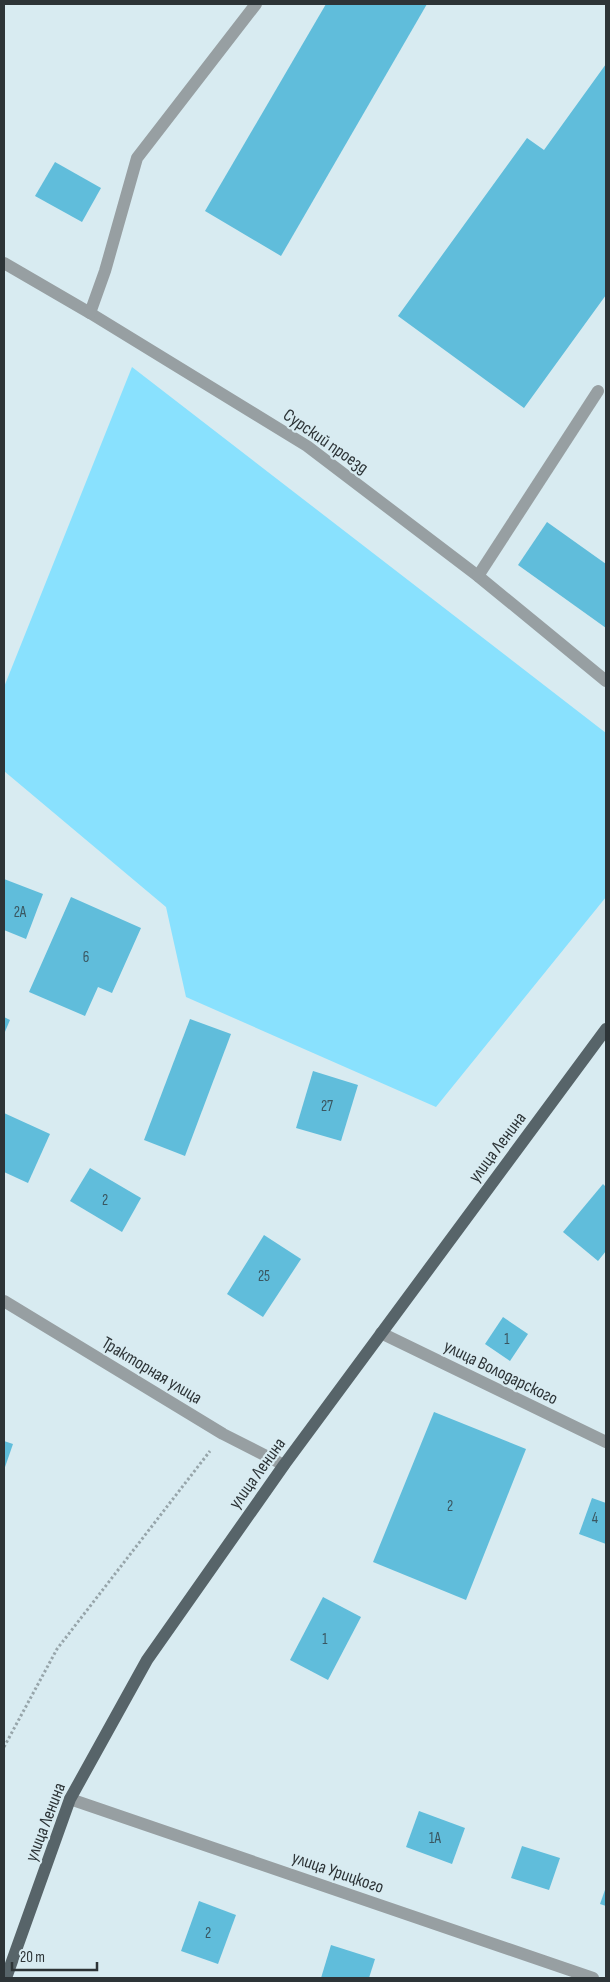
<svg xmlns="http://www.w3.org/2000/svg" width="610" height="1982" font-family="'Sofia Sans Condensed',sans-serif">
<style>
.green{fill:#89e1fe}
.building{fill:#60bddb}
.lines{fill:none;stroke-linecap:round;stroke-linejoin:round}
.path{stroke:#97a5aa;stroke-width:3;stroke-dasharray:2.5 2.5;stroke-linecap:butt}
.minor{stroke:#979fa2;stroke-width:12}
.major{stroke:#576469;stroke-width:12}
.labels{text-anchor:middle;stroke-width:4.5;stroke-linejoin:round;paint-order:stroke}
.number-label{font-size:15px;fill:#3a5660}
.street-label{font-size:18px;fill:#2d3437;stroke:#d8ebf1}
</style>
<rect width="100%" height="100%" fill="#d8ebf1"/>
<!-- green -->
<path class="green" d="M132 367 606 733V897L436 1107 186 997 166 907 4 771V687Z"/>
<!-- building -->
<g class="building">
<path d="M326 4H427L281 256 205 211Z"/>
<path d="M606 64V295L524 408 398 316 527 138 544 150Z"/>
<path d="M55 162 101 188 82 222 35 196Z"/>
<path d="M547 522 606 564V628L518 565Z"/>
<path d="M4 879 43 894 26 939 4 930Z"/>
<path d="M71 897 141 928 112 993 98 987 85 1016 29 992Z"/>
<path d="M4 1017 10 1020 4 1034Z"/>
<path d="M190 1019 231 1034 185 1156 144 1140Z"/>
<path d="M313 1071 358 1085 341 1141 296 1128Z"/>
<path d="M4 1113 50 1134 28 1183 4 1172Z"/>
<path d="M90 1168 141 1198 122 1232 70 1201Z"/>
<path d="M603 1184 606 1187V1251L598 1261 563 1232Z"/>
<path d="M264 1235 301 1259 263 1317 227 1294Z"/>
<path d="M503 1317 528 1334 510 1361 485 1344Z"/>
<path d="M434 1412 526 1449 466 1600 373 1562Z"/>
<path d="M4 1441 13 1444 4 1470Z"/>
<path d="M592 1498 606 1503V1544L579 1534Z"/>
<path d="M323 1597 361 1617 328 1680 290 1660Z"/>
<path d="M419 1811 465 1828 452 1864 406 1847Z"/>
<path d="M522 1846 560 1858 549 1890 511 1878Z"/>
<path d="M606 1887V1906L600 1904Z"/>
<path d="M199 1901 236 1915 218 1964 181 1951Z"/>
<path d="M331 1945 375 1959 369 1978H321Z"/>
</g>
<g class="lines">
<!-- path -->
<path class="path" d="M4 1747 57 1649 210 1451"/>
<!-- minor -->
<g class="minor">
<path d="M4 263 90 313 307 446 478 576 606 681"/>
<path d="M90 313 105 271 137 158 256 4"/>
<path d="M478 576 598 391"/>
<path d="M4 1301 223 1434 284 1465"/>
<path d="M381 1333 606 1442"/>
<path d="M70 1799 593 1978"/>
</g>
<!-- major -->
<path class="major" d="M6 1978 70 1799 147 1660 284 1465 606 1029"/>
</g>
<g class="labels">
<!-- number labels -->
<g class="number-label">
<text x="20" y="917">2А</text>
<text x="86" y="962">6</text>
<text x="327" y="1111">27</text>
<text x="105" y="1205">2</text>
<text x="264" y="1281">25</text>
<text x="507" y="1344">1</text>
<text x="450" y="1511">2</text>
<text x="595" y="1523">4</text>
<text x="325" y="1644">1</text>
<text x="435" y="1843">1А</text>
<text x="208" y="1938">2</text>
</g>
<!-- street labels -->
<g class="street-label">
<text transform="translate(326 441) rotate(35)" y="6">Сурский проезд</text>
<text transform="translate(497 1147) rotate(-53)" y="6">улица Ленина</text>
<text transform="translate(152 1370) rotate(31)" y="6">Тракторная улица</text>
<text transform="translate(501 1372) rotate(26)" y="6">улица Володарского</text>
<text transform="translate(257 1473) rotate(-54)" y="6">улица Ленина</text>
<text transform="translate(45 1822) rotate(-69)" y="6">улица Ленина</text>
<text transform="translate(338 1872) rotate(19)" y="6">улица Урицкого</text>
</g>
</g>
<!-- border -->
<rect width="610" height="1982" fill="none" stroke="#2d3437" stroke-width="10"/>
<!-- scale -->
<path d="M12 1962v8h85v-8" fill="none" stroke="#2d3437" stroke-width="2.5"/>
<text x="20" y="1962" font-size="15" fill="#2d3437" stroke="#d8ebf1" stroke-width="4" paint-order="stroke">20 m</text>
</svg>
